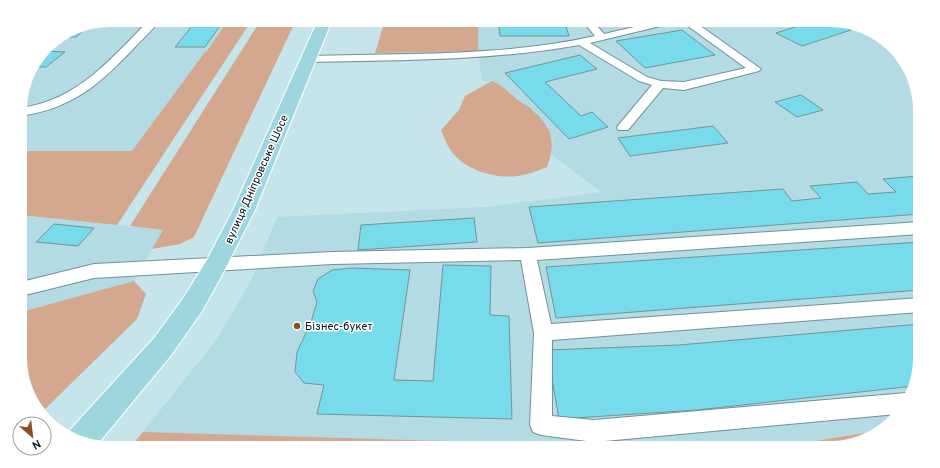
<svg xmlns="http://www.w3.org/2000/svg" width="940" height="468" font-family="Overpass,sans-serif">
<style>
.built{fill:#b2dbe3}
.green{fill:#d4a88e}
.building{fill:#78dbeb;stroke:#759398}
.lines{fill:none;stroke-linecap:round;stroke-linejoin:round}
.service-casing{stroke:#739196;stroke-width:2}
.primary-casing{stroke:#fff;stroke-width:2}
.service{fill:#fff;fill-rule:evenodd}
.primary{fill:#9dd6df;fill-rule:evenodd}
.poi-dot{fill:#914d1f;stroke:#fff;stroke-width:1.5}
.labels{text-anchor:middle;stroke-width:3;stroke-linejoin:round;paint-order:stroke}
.street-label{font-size:11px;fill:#061012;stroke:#fff}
.poi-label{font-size:11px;fill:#061012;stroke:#fff;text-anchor:start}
</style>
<rect width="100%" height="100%" fill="#c5e5ea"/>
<!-- built -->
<g class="built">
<path d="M110 20H228L207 51 205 52 132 151H20V104L29 70 50 42 76 27Z"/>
<path d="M478 20H830L870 29 905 60 919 98 920 358 911 398 882 430 772 448H682L143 432 217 339 252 279 277 217 486 207 601 192 551 154 553 141 532 109 519 101 503 86 492 81H482L478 51Z"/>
<path d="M20 215 163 230 134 281 21 312Z"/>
</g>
<!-- green -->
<g class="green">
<path d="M228 20H252L117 225 20 215V151H132L205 52 207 51Z"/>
<path d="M261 20H296L194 237 180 244 152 249 163 230 130 226Z"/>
<path d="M385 20H478V51L375 53Z"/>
<path d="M492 81C506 87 509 93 519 101 523 104 529 106 532 110 553 128 556 142 547 167 537 171 528 175 517 176 496 179 465 170 452 152 447 146 444 137 441 130L459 110 465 96Z"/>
<path d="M134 281 146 294 137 319 40 414 21 370V312Z"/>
<path d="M882 430 880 433 836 448H772Z"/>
<path d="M143 432 682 448H129Z"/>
</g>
<!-- building -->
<g class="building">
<path d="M197 20H224L205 47H175Z"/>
<path d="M498 20H564L569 36H500Z"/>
<path d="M817 20H829L851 30 802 46 776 33Z"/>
<path d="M91 24 76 37H60L76 27Z"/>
<path d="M682 30 715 55 645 68 616 41Z"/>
<path d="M44 51 65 52 46 67H32Z"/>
<path d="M580 55 597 69 545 82 581 116 592 112 608 127 569 139 505 73Z"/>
<path d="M801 95 823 110 797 117 775 102Z"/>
<path d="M713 126 728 143 630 156 618 138Z"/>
<path d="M919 176 920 214 538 243 529 207 783 189 792 201 821 198 810 186 857 182 868 194 896 192 883 179Z"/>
<path d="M474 218 477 242 358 250 361 225Z"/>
<path d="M54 224 94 228 78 246 36 242Z"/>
<path d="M920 242V290L556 318 546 267Z"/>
<path d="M443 265 491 266 490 315 509 316 512 419 317 414 324 385 304 383 295 372 297 352 311 322 317 302 313 291 318 279 332 270 352 268 410 270 394 380 433 381Z"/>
<path d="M920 324V358L914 386 697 410 559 419 547 350 679 345Z"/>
</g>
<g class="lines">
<!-- service casing -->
<g class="service-casing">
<g id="service">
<path d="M149 20H160C153 30 143 38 135 47 100 84 72 109 20 116V108C77 101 112 58 149 20Z"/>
<path d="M582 20H592L604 34 664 20H692L761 69 759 71 684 90 663 88 628 130H618L617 127 652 85 639 81 579 45C490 61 399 60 308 62L303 59 308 56C403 53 501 57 595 36ZM681 21 746 68 684 82 661 81 647 77 590 43Z"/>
<path d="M920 222V234L537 260 551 324 920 298V312L552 340V416L594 420 906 393 911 395 897 414 594 442 541 435 533 432 530 425 534 333 521 260 332 264 94 278 21 296V282L94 264 332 252 528 248Z"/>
</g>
</g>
<!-- primary casing -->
<g class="primary-casing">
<path id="primary" d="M318 20H332L255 210 224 271 202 311 172 354 97 445 70 439 68 437 70 430 154 338 184 297 207 260 233 210Z"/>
</g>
<!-- service -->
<use href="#service" class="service"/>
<!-- primary -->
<use href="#primary" class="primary"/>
</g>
<!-- markers -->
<circle class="poi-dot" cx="297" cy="326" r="4"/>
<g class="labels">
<!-- street labels -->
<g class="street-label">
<text transform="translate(256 179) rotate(-66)" y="4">вулиця Дніпровське Шосе</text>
</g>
<!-- poi labels -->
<g class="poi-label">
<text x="305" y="330">Бізнес-букет</text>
</g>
</g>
<!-- crop -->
<path d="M0 0H940V468H0ZM110 27H830A83 83 0 0 1 913 110V358A83 83 0 0 1 830 441H110A83 83 0 0 1 27 358V110A83 83 0 0 1 110 27Z" fill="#fff" fill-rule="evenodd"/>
<!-- north arrow -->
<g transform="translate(32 436) rotate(152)"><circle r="19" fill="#ffffff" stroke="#9b9fa0"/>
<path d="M0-3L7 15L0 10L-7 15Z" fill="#914d1f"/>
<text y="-6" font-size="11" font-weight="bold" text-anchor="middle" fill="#061012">N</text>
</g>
</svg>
